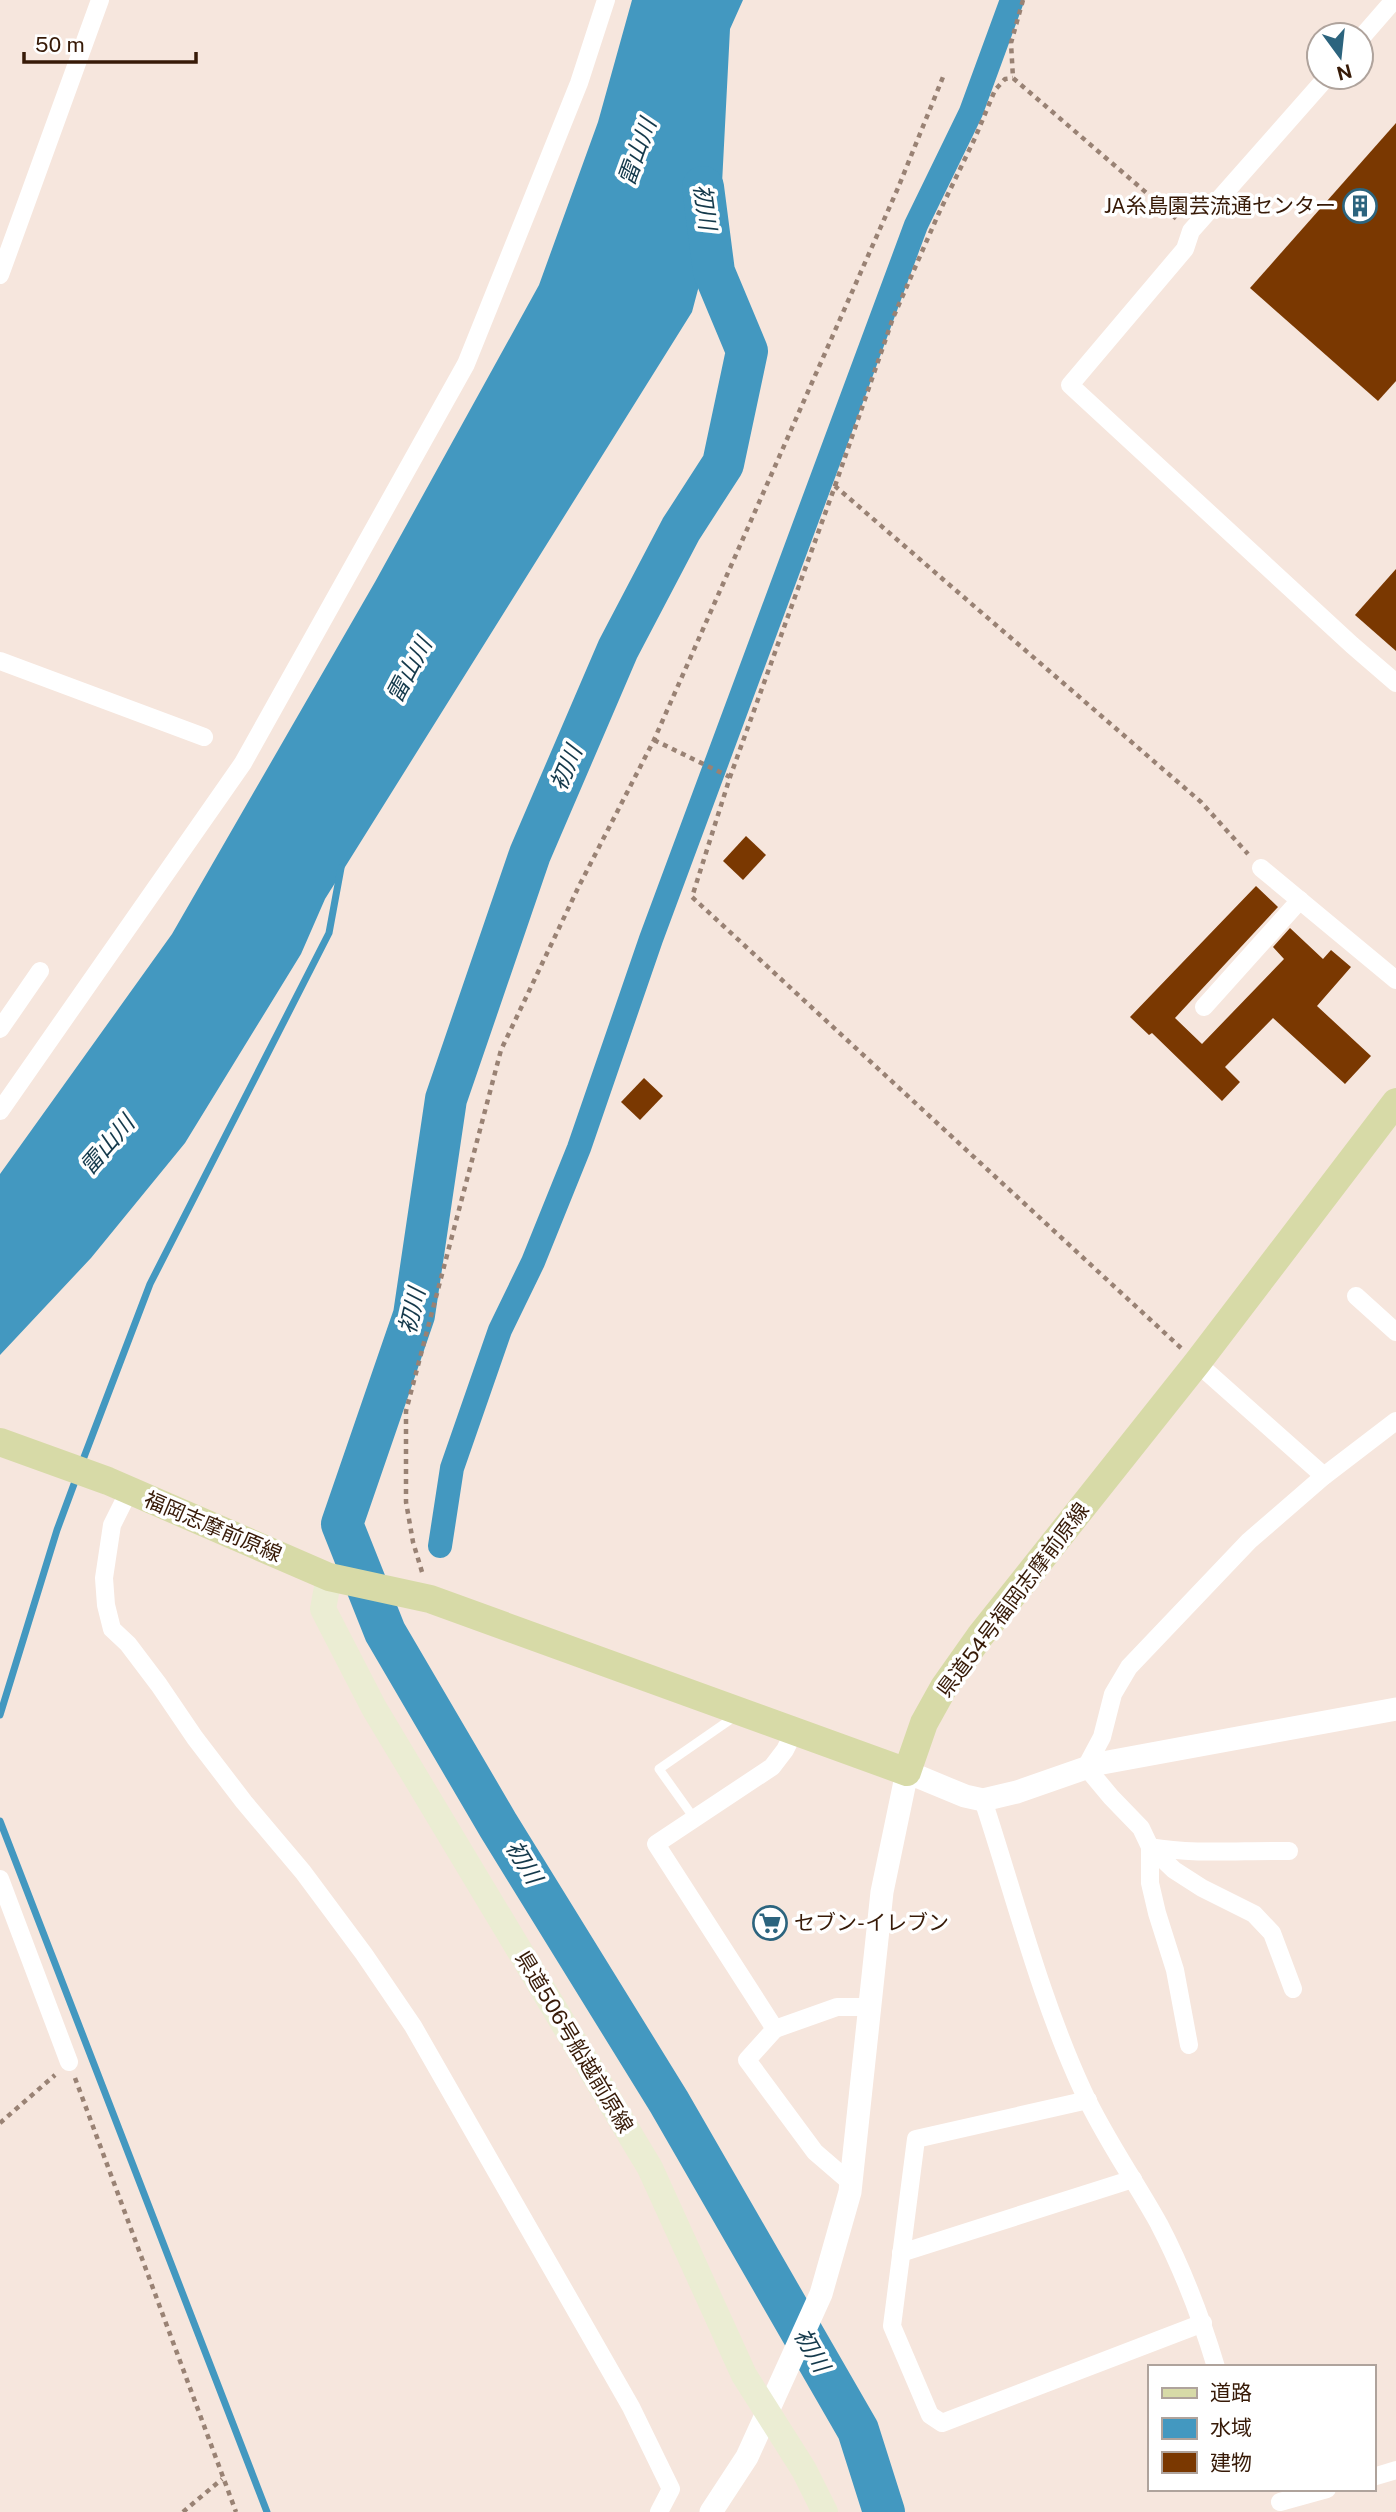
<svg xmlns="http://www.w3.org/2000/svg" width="1396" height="2512" font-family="'Public Sans','Noto Sans JP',sans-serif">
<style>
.water{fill:#4398c0}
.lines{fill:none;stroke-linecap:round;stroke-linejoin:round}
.stream{stroke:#4398c0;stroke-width:7}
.canal{stroke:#4398c0;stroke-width:24}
.river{stroke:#4398c0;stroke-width:42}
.building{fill:#7a3801}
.path{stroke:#998274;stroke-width:4.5;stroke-dasharray:5 5;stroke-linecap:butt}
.service{stroke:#fff;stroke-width:9}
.minor{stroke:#fff;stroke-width:18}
.tertiary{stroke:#fff;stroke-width:23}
.secondary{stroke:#ebedd3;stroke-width:26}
.primary{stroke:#d7daa7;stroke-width:28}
.labels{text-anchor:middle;stroke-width:7;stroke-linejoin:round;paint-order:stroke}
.poi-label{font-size:21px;fill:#371a07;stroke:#fff;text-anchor:end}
.street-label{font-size:21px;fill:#371a07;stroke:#fff}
.water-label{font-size:23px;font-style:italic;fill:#14394b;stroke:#fff}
</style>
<rect width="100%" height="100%" fill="#f6e6dd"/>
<!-- water -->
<path class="water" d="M632 0H743L730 29 721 203 692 312 325 899 301 954 185 1143 91 1258 0 1355V1174L172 934 375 582 539 285 598 122Z"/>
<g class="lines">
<!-- stream -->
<g class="stream">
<path d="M81 1465 150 1284 329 933 341 868"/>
<path d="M0 1715 57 1530 77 1476"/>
<path d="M0 1821 267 2512"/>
</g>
<!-- canal -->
<path class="canal" d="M440 1546 452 1468 500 1330 533 1262 579 1148 651 939 916 225 971 112 1012 0"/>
<!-- river -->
<path class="river" d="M703 187 714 272 747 351 723 464 681 529 618 649 530 854 446 1099 414 1315 342 1524 385 1632 498 1825 669 2102 858 2430 884 2512"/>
</g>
<!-- building -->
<g class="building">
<path d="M1396 123V381L1378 401 1250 288Z"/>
<path d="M1396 569V651L1355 615Z"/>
<path d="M746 836 766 855 743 880 723 861Z"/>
<path d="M1256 886 1278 907 1175 1018 1202 1044 1284 959 1273 947 1290 928 1323 959 1331 950 1351 967 1317 1006 1371 1056 1345 1084 1273 1018 1225 1067 1240 1082 1222 1101 1152 1033 1149 1035 1130 1017Z"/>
<path d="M644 1078 663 1096 640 1120 621 1102Z"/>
</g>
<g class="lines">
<!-- path -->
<g class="path">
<path d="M1023 0 1011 43 1013 78 1178 220"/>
<path d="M835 486 893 318 938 215 975 138 995 90 1005 79 1013 78"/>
<path d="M654 740 730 777"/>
<path d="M1181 1348 692 897 730 777 835 486 1201 802 1248 854"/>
<path d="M422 1572 413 1542 406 1502V1411L501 1050 579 886 654 740 898 188 943 77"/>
<path d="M75 2078 236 2512"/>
<path d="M0 2123 55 2075"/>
<path d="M183 2512 222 2479"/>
</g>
<!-- service -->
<path class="service" d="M694 1818 659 1769 737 1715"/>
<!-- minor -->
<g class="minor">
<path d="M1361 38 1394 0"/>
<path d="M1327 77 1191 231 1185 249 1070 385 1352 645 1396 683"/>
<path d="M0 275 100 0"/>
<path d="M0 661 204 737"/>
<path d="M1261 868 1396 980"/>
<path d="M1204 1007 1300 900"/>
<path d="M0 1029 40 971"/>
<path d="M0 1111 243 763 466 364 579 83 606 0"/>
<path d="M1356 1296 1396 1332"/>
<path d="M1197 1363 1324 1476"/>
<path d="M129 1491 112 1525 104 1578 106 1605 112 1629 128 1644 159 1685 195 1738 244 1802 303 1872 364 1954 413 2026 631 2407 671 2489 659 2512"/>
<path d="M795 1730 785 1750 772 1767 656 1844 775 2029 837 2007H869"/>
<path d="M983 1800C1015 1897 1040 1998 1083 2091 1104 2137 1134 2179 1159 2224 1183 2270 1201 2317 1216 2367"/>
<path d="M1150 1847 1174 1870 1202 1888 1254 1914 1272 1933 1293 1989"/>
<path d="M1150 1847C1197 1855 1242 1850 1289 1851"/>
<path d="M0 1879 69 2062"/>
<path d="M775 2029 747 2060 815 2152 851 2183"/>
<path d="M1189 2045 1175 1970 1157 1913 1150 1883V1847L1141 1828 1111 1797 1086 1767 1102 1737 1113 1694 1129 1667 1249 1541 1324 1476 1396 1421"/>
<path d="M1088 2100 916 2139 892 2326 930 2415 942 2423 1203 2323"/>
<path d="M901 2253 1133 2179"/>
<path d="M1373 2477 1396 2470"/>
<path d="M1280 2502 1327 2489"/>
</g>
<!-- tertiary -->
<path class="tertiary" d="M711 2512 747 2457 821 2294 850 2192 882 1892 907 1772 965 1796 983 1800 1017 1792 1097 1764 1396 1709"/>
<!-- secondary -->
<path class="secondary" d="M329 1577 323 1609 374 1708 650 2168 744 2375 804 2470 825 2512"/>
<!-- primary -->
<path class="primary" d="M0 1442 108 1481 329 1577 430 1599 907 1772 924 1723 944 1687 980 1636 1197 1363 1396 1102"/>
</g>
<!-- icons -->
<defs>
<g id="building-ring" transform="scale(1.75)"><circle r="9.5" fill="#fff" stroke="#2c647e" stroke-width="1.5"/><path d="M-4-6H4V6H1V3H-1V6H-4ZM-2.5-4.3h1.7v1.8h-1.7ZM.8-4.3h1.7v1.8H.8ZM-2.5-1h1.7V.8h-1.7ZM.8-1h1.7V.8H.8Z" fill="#2c647e"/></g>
<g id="supermarket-ring" transform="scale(1.75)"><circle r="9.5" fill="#fff" stroke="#2c647e" stroke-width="1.5"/><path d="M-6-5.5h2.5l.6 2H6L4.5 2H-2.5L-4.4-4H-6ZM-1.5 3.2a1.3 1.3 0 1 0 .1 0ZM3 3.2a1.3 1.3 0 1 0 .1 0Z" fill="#2c647e"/></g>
</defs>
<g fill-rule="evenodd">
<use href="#building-ring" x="1360" y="206"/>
<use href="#supermarket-ring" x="770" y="1923"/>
</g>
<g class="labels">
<!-- poi labels -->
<g class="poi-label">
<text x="1336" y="213">JA糸島園芸流通センター</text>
<text x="794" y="1930" text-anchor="start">セブン-イレブン</text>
</g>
<!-- street labels -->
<g class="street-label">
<text transform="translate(213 1527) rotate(23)" y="7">福岡志摩前原線</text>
<text transform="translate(1013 1600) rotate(-53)" y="7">県道54号福岡志摩前原線</text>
<text transform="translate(574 2042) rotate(59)" y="7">県道506号船越前原線</text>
</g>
<!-- water labels -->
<g class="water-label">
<text transform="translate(637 152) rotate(-70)" y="8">雷山川</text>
<text transform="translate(705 207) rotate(82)" y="8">初川</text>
<text transform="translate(409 670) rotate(-62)" y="8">雷山川</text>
<text transform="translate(566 768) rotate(-67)" y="8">初川</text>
<text transform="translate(107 1145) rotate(-49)" y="8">雷山川</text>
<text transform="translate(412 1311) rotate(-77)" y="8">初川</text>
<text transform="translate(524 1862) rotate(59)" y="8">初川</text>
<text transform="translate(812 2350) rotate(60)" y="8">初川</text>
</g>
</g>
<!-- legend -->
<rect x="1148" y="2365" width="228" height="126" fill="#ffffff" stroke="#afa39c" stroke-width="2"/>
<rect x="1162" y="2388" width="35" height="10" fill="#d7daa7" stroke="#afa39c" stroke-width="2"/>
<text x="1210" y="2400" font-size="21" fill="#371a07">道路</text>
<rect x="1162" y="2418" width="35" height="21" fill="#4398c0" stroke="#afa39c" stroke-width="2"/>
<text x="1210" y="2435" font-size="21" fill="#371a07">水域</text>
<rect x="1162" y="2452" width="35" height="21" fill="#7a3801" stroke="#afa39c" stroke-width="2"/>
<text x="1210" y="2470" font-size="21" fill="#371a07">建物</text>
<!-- north arrow -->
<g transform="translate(1340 56) rotate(165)"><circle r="33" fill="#ffffff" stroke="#afa39c" stroke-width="2"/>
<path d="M0-5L12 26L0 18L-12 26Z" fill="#2c647e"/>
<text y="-10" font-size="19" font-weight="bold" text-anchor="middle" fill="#371a07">N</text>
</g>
<!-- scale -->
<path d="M24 52v10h172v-10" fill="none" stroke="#371a07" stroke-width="3.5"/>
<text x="35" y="52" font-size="21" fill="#371a07" stroke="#ffffff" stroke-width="5" paint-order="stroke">50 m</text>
</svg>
